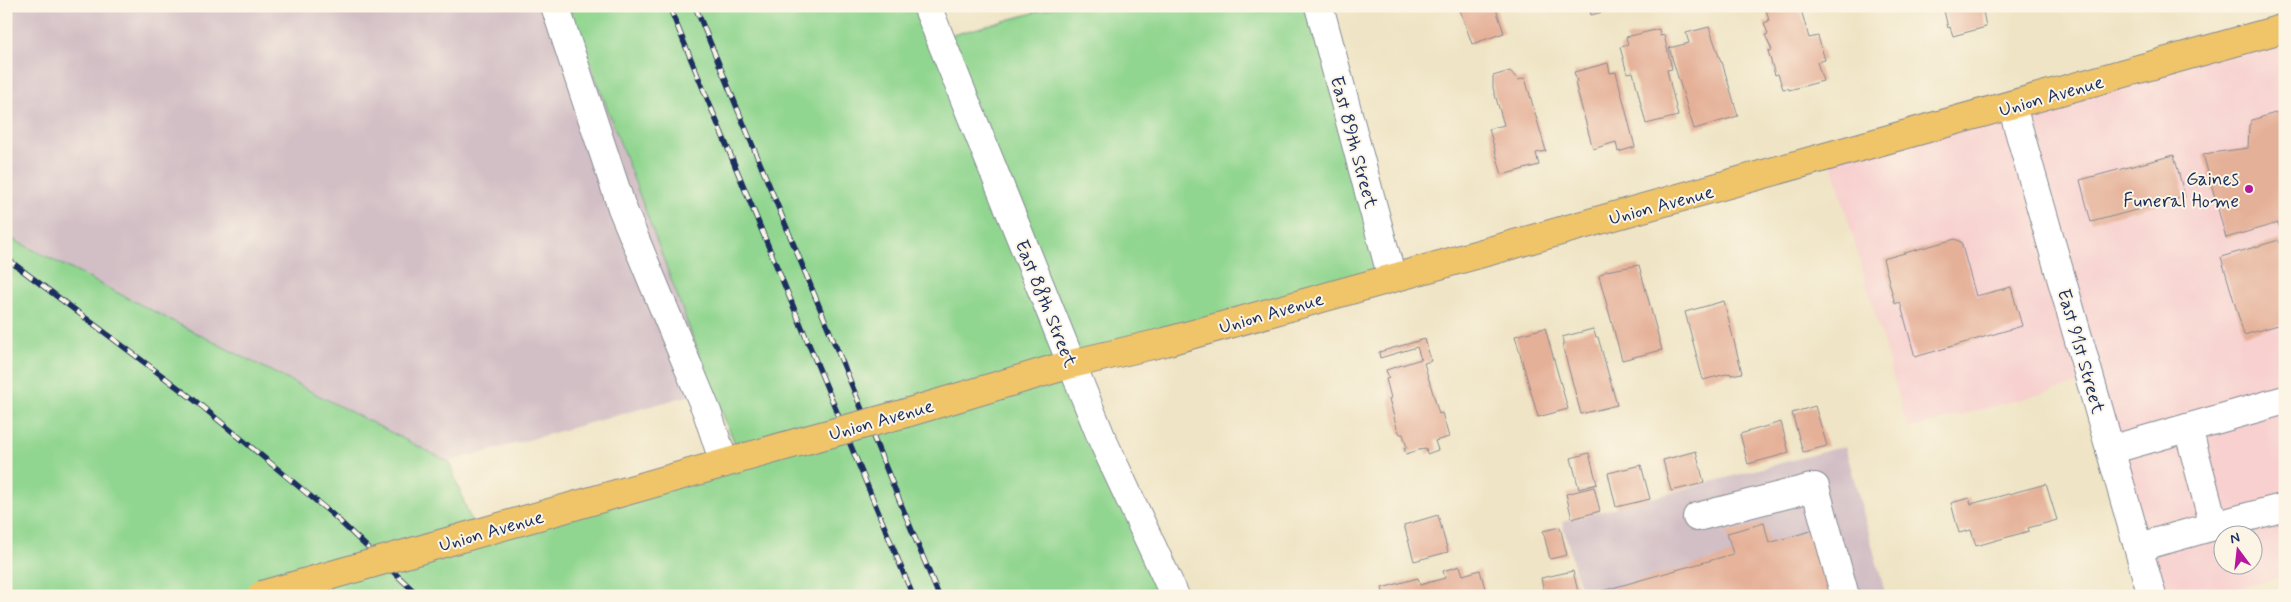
<svg xmlns="http://www.w3.org/2000/svg" width="2291" height="602" font-family="Mynerve,sans-serif">
<style>
.built{fill:#f7d0cf;fill-rule:evenodd}
.industrial{fill:#d2bec5}
.green{fill:#91d690;stroke:#568277}
.building{fill:#e5b098}
.lines{fill:none;stroke-linecap:round;stroke-linejoin:round}
.minor-casing{stroke:#858a92;stroke-width:30}
.major-casing{stroke:#858a92;stroke-width:30}
.minor{stroke:#fff;stroke-width:28}
.major{stroke:#f0c469;stroke-width:28}
.rail-casing{stroke:#1b2f5e;stroke-width:5.5}
.rail{stroke:#fcf5e5;stroke-width:4;stroke-dasharray:11;stroke-linecap:butt}
.major-bridge-casing{stroke:#858a92;stroke-width:30;stroke-linecap:butt}
.major-bridge{stroke:#f0c469;stroke-width:28}
.poi-dot{fill:#b5179e;stroke:#fcf5e5;stroke-width:2}
.labels{text-anchor:middle;stroke-width:4;stroke-linejoin:round;paint-order:stroke}
.street-label{font-size:19px;fill:#1b2f5e;stroke:#fcf5e5}
.poi-label{font-size:19px;fill:#1b2f5e;stroke:#fcf5e5;text-anchor:end}
</style>
<rect width="100%" height="100%" fill="#fcf5e5"/>
<filter id="ink" filterUnits="userSpaceOnUse"><feTurbulence type="fractalNoise" baseFrequency=".02" numOctaves="2"/><feDisplacementMap in="SourceGraphic" scale="10" xChannelSelector="R" yChannelSelector="G"/><feConvolveMatrix kernelMatrix="1 2 1 2 8 2 1 2 1" color-interpolation-filters="sRGB"/></filter>
<filter id="wash" filterUnits="userSpaceOnUse"><feTurbulence type="fractalNoise" baseFrequency=".0096" numOctaves="4" result="noise"/><feDisplacementMap in="SourceGraphic" scale="20" xChannelSelector="R" yChannelSelector="G"/><feGaussianBlur stdDeviation="1.12" result="paint"/><feColorMatrix in="noise" values="0 0 0 0 0 0 0 0 0 0 0 0 0 0 0 0 0 1.4 0 .05"/><feComposite in="paint" operator="in"/></filter>
<g filter="url(#wash)">
<rect width="100%" height="100%" fill="#efe4c5"/>
<!-- built -->
<path class="built" d="M2285 28V576L2212 596H2152L2090 381 1908 429 1830 157ZM2224 534H2254V564H2224Z"/>
<!-- industrial -->
<g class="industrial">
<path d="M6 6H568L712 389 449 462 6 287Z"/>
<path d="M1845 446 1886 596H1582L1562 522Z"/>
</g>
<!-- green -->
<path class="green" d="M569 6H927L941 38 1059 6H1319L1392 278 1071 364 1175 596H333L327 576 257 596H6V236L449 462 476 534 741 458 712 389Z"/>
<g id="blocks">
<!-- building -->
<g class="building">
<path d="M1462 6H1495L1504 33 1472 44 1459 7Z"/>
<path d="M1589 6H1622V7L1591 15Z"/>
<path d="M1771 6H1800L1809 38 1818 36 1825 60 1817 62 1823 81 1789 90 1788 88 1783 89 1778 74 1775 75 1768 51 1772 50 1765 35 1768 34 1764 23 1769 21 1766 9Z"/>
<path d="M1943 6H1982L1986 27 1953 36 1950 27 1948 28Z"/>
<path d="M1709 27 1721 62H1722L1738 116 1694 129 1669 48 1689 43 1686 33Z"/>
<path d="M1659 29 1660 36 1664 35 1672 69 1667 70 1678 116 1646 124 1633 72 1627 73 1620 47 1628 45 1626 37Z"/>
<path d="M1608 63 1610 73 1616 72 1635 147 1618 152 1616 142 1593 149 1575 83 1577 82 1574 72Z"/>
<path d="M1510 71 1518 80 1525 78 1546 151 1536 153 1539 165 1502 175 1489 129 1504 125 1493 88V76Z"/>
<path d="M2285 110V242L2278 223 2226 238 2203 154 2248 148 2249 126 2252 120Z"/>
<path d="M2174 155 2185 197 2091 222 2080 180Z"/>
<path d="M1955 239 1961 242 1976 296 2011 287 2022 326 1915 357 1900 302 1895 304 1883 259Z"/>
<path d="M2279 240 2285 260V323L2244 335 2221 257Z"/>
<path d="M1639 265 1662 350 1622 360 1599 276 1606 271Z"/>
<path d="M1724 301 1742 373 1731 375 1730 373 1703 380 1685 312Z"/>
<path d="M1545 328 1568 409 1538 417 1515 336Z"/>
<path d="M1593 329 1596 337H1598L1617 405 1581 414 1562 344 1564 343 1562 337Z"/>
<path d="M1425 339 1431 361 1424 363 1439 414 1442 413 1449 437 1435 441 1438 450 1427 454 1426 448 1406 454 1404 448H1407L1403 434H1400L1397 428 1389 399 1391 398 1386 379 1389 378 1386 370 1421 359 1417 347 1380 358 1379 352Z"/>
<path d="M1815 406 1827 446 1803 452 1792 413Z"/>
<path d="M1781 422 1789 453 1748 464 1740 434Z"/>
<path d="M1696 451 1704 483 1671 491 1663 460Z"/>
<path d="M1589 453 1597 484 1579 489 1571 458Z"/>
<path d="M1641 465 1650 499 1616 507 1608 473Z"/>
<path d="M2046 484 2057 520 2028 528 2029 531 1976 546 1971 530 1959 533 1951 503 1969 498 1971 504Z"/>
<path d="M1594 487 1600 511 1572 519 1566 494Z"/>
<path d="M1438 515 1448 552 1414 561 1404 525Z"/>
<path d="M1764 523 1769 543 1814 530 1832 596H1584L1733 554 1727 533Z"/>
<path d="M1560 527 1567 555 1550 559 1543 531Z"/>
<path d="M1460 566 1463 575 1480 570 1487 596H1384L1382 588 1418 578 1420 585 1445 578 1443 571Z"/>
<path d="M1573 571 1579 596H1545L1541 578Z"/>
</g>
</g>
</g>
<g filter="url(#ink)">
<use href="#blocks" fill-opacity="0" stroke="#858a92" stroke-width="1"/>
<g class="lines">
<!-- minor casing -->
<g class="minor-casing">
<g id="minor">
<path d="M555 6 622 208 707 412 724 463"/>
<path d="M927 6 1102 439 1175 596"/>
<path d="M1319 6 1392 278"/>
<path d="M2012 106 2152 596"/>
<path d="M2110 450 2285 400"/>
<path d="M1697 517 1815 487 1845 596"/>
<path d="M2214 526 2285 507"/>
<path d="M2139 547 2214 526 2188 428"/>
</g>
</g>
<!-- major casing -->
<g class="major-casing">
<g id="major">
<path d="M906 413 1071 364 1165 342 2285 28"/>
<path d="M433 546 806 440"/>
</g>
</g>
<!-- minor -->
<use href="#minor" class="minor"/>
<!-- major -->
<use href="#major" class="major"/>
<!-- rail casing -->
<g class="rail-casing">
<g id="rail">
<path d="M669 6 913 596"/>
<path d="M695 6 939 596"/>
<path d="M6 258 193 399 332 514 419 596"/>
</g>
</g>
<!-- rail -->
<use href="#rail" class="rail"/>
<!-- major-bridge casing -->
<g class="major-bridge-casing">
<g id="major-bridge">
<path d="M806 440 906 413"/>
<path d="M262 595 433 546"/>
</g>
</g>
<!-- major-bridge -->
<use href="#major-bridge" class="major-bridge"/>
</g>
</g>
<!-- markers -->
<circle class="poi-dot" cx="2249" cy="189" r="5"/>
<g class="labels">
<!-- street labels -->
<g class="street-label">
<text transform="translate(2051 95) rotate(-16)" y="7">Union Avenue</text>
<text transform="translate(1355 142) rotate(75)" y="7">East 89th Street</text>
<text transform="translate(1661 204) rotate(-15)" y="7">Union Avenue</text>
<text transform="translate(1047 303) rotate(68)" y="7">East 88th Street</text>
<text transform="translate(1271 312) rotate(-16)" y="7">Union Avenue</text>
<text transform="translate(2082 351) rotate(74)" y="7">East 91st Street</text>
<text transform="translate(881 419) rotate(-16)" y="7">Union Avenue</text>
<text transform="translate(491 530) rotate(-16)" y="7">Union Avenue</text>
</g>
<!-- poi labels -->
<g class="poi-label">
<text x="2239" y="185">Gaines<tspan x="2239" dy="22">Funeral Home</tspan></text>
</g>
</g>
<!-- margin -->
<rect width="2291" height="602" fill="none" stroke="#fcf5e5" stroke-width="25"/>
<!-- north arrow -->
<g transform="translate(2238 550) rotate(345)"><circle r="24" fill="#fcf5e5" stroke="#a2a6af"/>
<path d="M0-4L9 19L0 12L-9 19Z" fill="#b5179e"/>
<text y="-8" font-size="14" font-weight="bold" text-anchor="middle" fill="#1b2f5e">N</text>
</g>
</svg>
